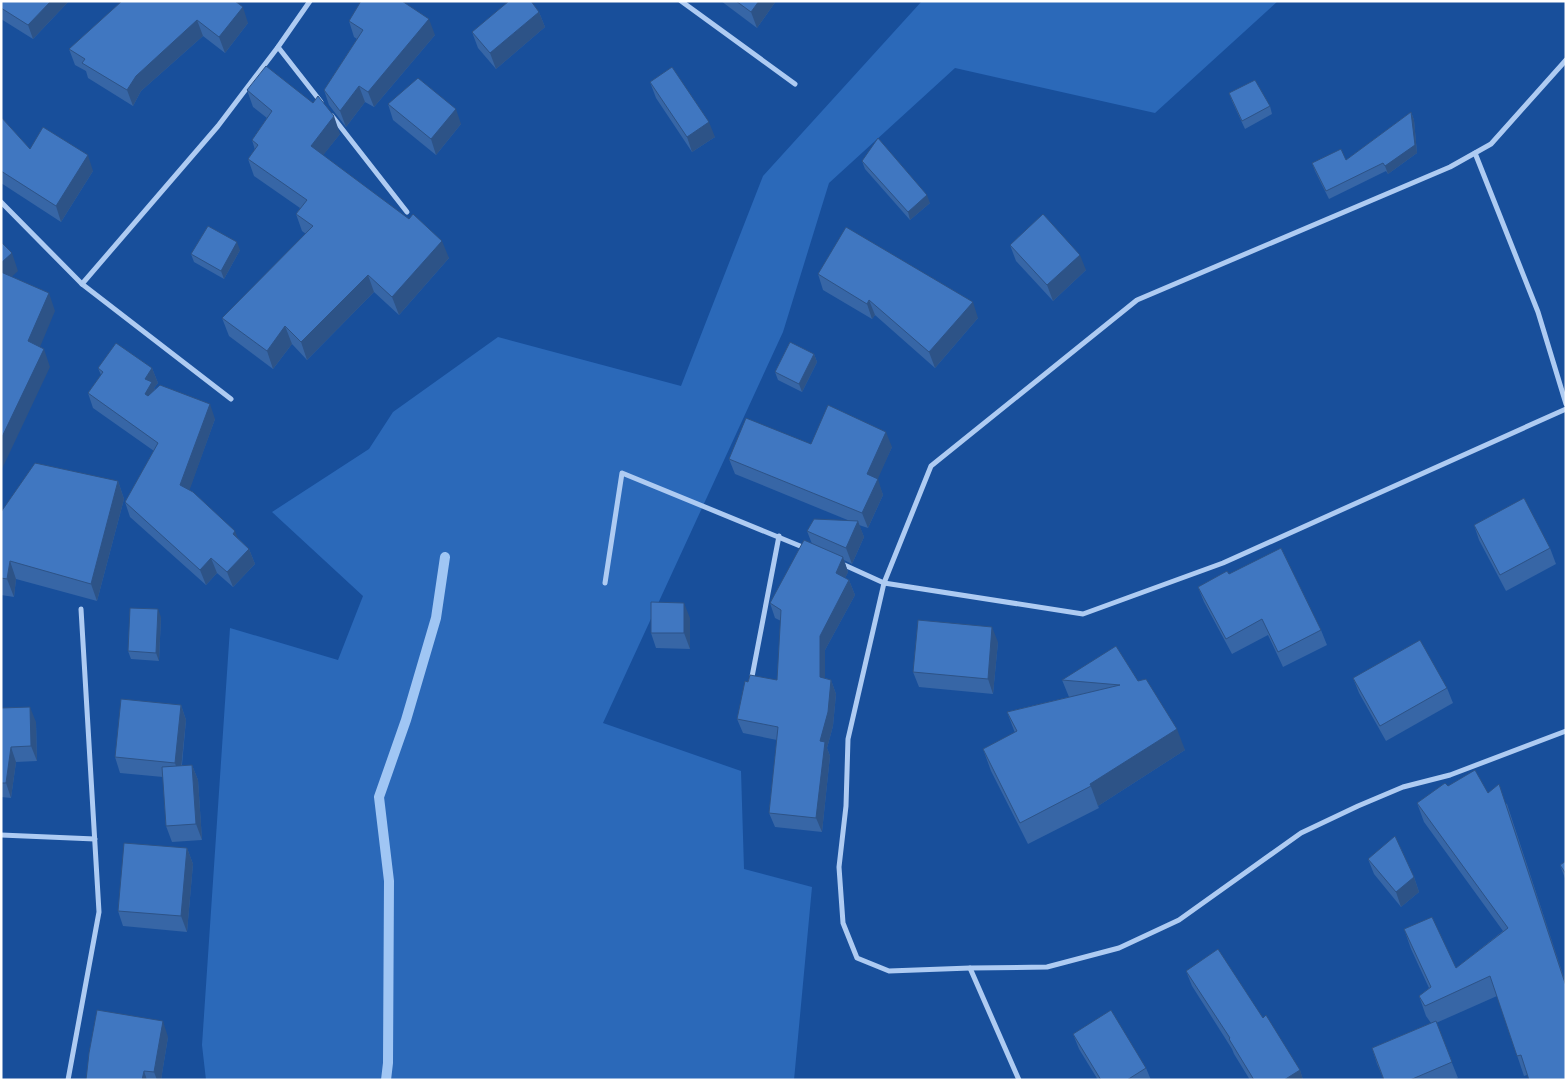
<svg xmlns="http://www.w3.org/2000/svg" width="1567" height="1081" font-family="'PT Sans Narrow',sans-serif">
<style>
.green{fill:#2b69b9}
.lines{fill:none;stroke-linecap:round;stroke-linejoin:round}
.stream{stroke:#a0c6f4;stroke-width:10}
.minor{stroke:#aecbf2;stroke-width:5}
.wall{fill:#3766a6}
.shaded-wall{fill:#2d5387}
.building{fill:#4077c1;stroke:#2d5387}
</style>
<rect width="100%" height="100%" fill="#184f9b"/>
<!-- green -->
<path class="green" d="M922 1H1278L1155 113 955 68 829 183 783 332 603 723 741 771 744 869 812 887 794 1080H206L202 1045 230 628 338 660 363 596 272 512 369 449 393 412 498 337 681 386 763 176Z"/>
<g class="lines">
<!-- stream -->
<path class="stream" d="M386 1080 388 1063 389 881 379 797 406 720 436 618 445 557"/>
<!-- minor -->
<g class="minor">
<path d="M681 1 795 84"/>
<path d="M278 47 321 102"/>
<path d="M1566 60 1491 144 1450 167 1137 300 931 466 884 583 848 739 846 806 839 867 843 923 857 958 889 971 970 968 1047 967 1119 948 1179 920 1301 833 1358 806 1403 787 1450 775 1566 731"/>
<path d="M332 116 407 212"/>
<path d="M1475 153 1538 312 1566 404"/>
<path d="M1 202 82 284 231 399"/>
<path d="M82 284 218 126 278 47 310 1"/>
<path d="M840 563 884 583 1083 614 1223 563 1566 409"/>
<path d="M605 583 622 473 805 548"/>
<path d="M751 682 779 536"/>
<path d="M1 835 95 839"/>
<path d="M970 968 1019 1080"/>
<path d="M68 1080 99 912 81 609"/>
</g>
</g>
<!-- wall -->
<g class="wall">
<path d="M1 1H69L33 39 1 19Z"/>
<path d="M122 1 248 23 225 53 203 36 141 91 133 106 88 78 86 71 75 65 69 49Z"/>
<path d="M721 1H776L757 28Z"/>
<path d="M539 12 545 27 496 69 478 48 472 32Z"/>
<path d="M349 21 435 35 374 107 365 102 346 127 329 105 324 90 357 39 354 37Z"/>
<path d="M650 82 715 137 692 152 656 98Z"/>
<path d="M247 90 340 134 323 155 449 258 399 315 374 292 307 360 292 344 273 369 229 336 222 318 306 234 302 231 296 214 300 208 254 176 248 159 255 150 252 140 267 118 253 107Z"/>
<path d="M1229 93 1270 106 1272 114 1245 129 1232 101Z"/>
<path d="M388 104 461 124 436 155 393 120Z"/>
<path d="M1411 112 1414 120 1417 153 1388 174 1386 171 1329 199 1315 171 1312 163 1346 160Z"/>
<path d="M1 117 30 149 93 171 61 222 1 183Z"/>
<path d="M862 161 930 203 910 220 865 169Z"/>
<path d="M1010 245 1086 270 1053 301 1016 261Z"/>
<path d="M240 250 224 279 194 262 191 254Z"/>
<path d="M818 274 978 318 935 368 875 315 872 319 823 290Z"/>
<path d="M814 354 817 362 802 392 778 380 775 372Z"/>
<path d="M98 368H152L158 383 154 388 155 390 215 419 189 490 249 549 255 564 233 587 217 573 206 585 130 517 125 502 154 451 93 408 88 393 101 375Z"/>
<path d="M892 447 877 479 883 495 868 528 859 525 864 537 852 564 844 560 848 572 845 578 849 580 855 595 825 650V678L831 680 836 694 833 726 827 748 830 756 822 832 775 827 769 813 777 740 743 733 737 719 748 682 777 680 781 621 775 618 770 603 812 544 807 531 850 521 735 474 729 459Z"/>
<path d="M118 481 124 499 97 601 16 579 14 597 1 595V512Z"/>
<path d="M1474 525 1550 548 1556 564 1506 591 1479 540Z"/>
<path d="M1229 574 1321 630 1327 645 1283 667 1268 635 1232 654 1204 602 1198 587Z"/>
<path d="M161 617 159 661 131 659 128 651Z"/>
<path d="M690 618V649L656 648 651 633Z"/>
<path d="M998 642 993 694 919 687 913 672Z"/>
<path d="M1353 678 1447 688 1453 703 1386 741 1359 693Z"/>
<path d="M1062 680 1138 681 1185 750 1098 806 1099 808 1028 844 991 771 983 749 1015 733 1007 712 1069 697Z"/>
<path d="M181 705 186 720 182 765H192L198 780 202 840 172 842 166 826 163 777 120 773 115 757Z"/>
<path d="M1 708 36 722 37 761 16 762 11 798 1 797Z"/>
<path d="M1448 786 1488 793 1507 804 1566 984V1080L1527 1075 1524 1076 1497 996 1436 1023 1458 1078 1453 1080H1384L1377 1064 1372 1048 1431 1023 1426 1016 1419 996 1429 988 1411 949 1404 929 1456 968 1503 931 1424 822 1417 803Z"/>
<path d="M187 848 193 864 187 932 123 926 118 911Z"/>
<path d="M1368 859 1414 877 1419 892 1401 907 1374 874Z"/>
<path d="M1566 861V881L1560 865Z"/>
<path d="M1186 971 1263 1018 1300 1070 1303 1080H1250L1234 1054 1232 1049 1192 986Z"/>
<path d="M1073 1034 1146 1068 1151 1080H1098L1079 1049Z"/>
<path d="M168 1037 161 1080H86Z"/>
</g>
<!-- shaded-wall -->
<g class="shaded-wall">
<path d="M51 1H69L33 39 28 25Z"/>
<path d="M759 1H776L757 28 751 12Z"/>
<path d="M243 7 248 23 225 53 219 37Z"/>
<path d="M539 12 545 27 496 69 490 53Z"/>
<path d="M429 19 435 35 374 107 368 92Z"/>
<path d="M197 20 203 36 141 91 133 106 127 90 136 76Z"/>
<path d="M359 86 365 102 346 127 340 111Z"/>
<path d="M456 109 461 124 436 155 431 139Z"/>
<path d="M1411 112 1414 120 1417 153 1388 174 1385 166Z"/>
<path d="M334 116 340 134 317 163 311 146Z"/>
<path d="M709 122 715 137 692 152 687 137Z"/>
<path d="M88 155 93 171 61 222 56 206Z"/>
<path d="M927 195 930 203 910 220 908 212Z"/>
<path d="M442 241 449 258 399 315 392 297Z"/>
<path d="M237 242 240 250 224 279 221 271Z"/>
<path d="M12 253 18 271 1 287V263Z"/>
<path d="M1080 255 1086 270 1053 301 1047 285Z"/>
<path d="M368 275 374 292 307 360 301 342Z"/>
<path d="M49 293 55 311 35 359 28 341Z"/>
<path d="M869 300 875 315 872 319 867 304Z"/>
<path d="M973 302 978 318 935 368 929 352Z"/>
<path d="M285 326 292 344 273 369 267 351Z"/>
<path d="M44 349 50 367 1 471V439Z"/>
<path d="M814 354 817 362 802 392 799 384Z"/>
<path d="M152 368 158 383 154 388 157 397 150 409 145 394V379Z"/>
<path d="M210 404 215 419 186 500 180 485Z"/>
<path d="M886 432 892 447 873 490 867 474Z"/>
<path d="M878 479 883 495 868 528 862 513Z"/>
<path d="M118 481 124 499 97 601 91 584Z"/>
<path d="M858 521 864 537 852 564 846 548Z"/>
<path d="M235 531 241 546 233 534Z"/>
<path d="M249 549 255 564 233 587 227 572Z"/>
<path d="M843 557 848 572 841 587 836 573Z"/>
<path d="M211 558 217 573 206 585 200 570Z"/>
<path d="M10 561 16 579 14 597 7 579Z"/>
<path d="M849 580 855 595 825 650V691L820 677V636Z"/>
<path d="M684 603 690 618V649L684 633Z"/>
<path d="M158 609 161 617 159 661 156 653Z"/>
<path d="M992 627 998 642 993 694 988 679Z"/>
<path d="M831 680 836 694 833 726 827 748 830 756 822 832 816 818 820 741Z"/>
<path d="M181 705 186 720 180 779 175 763Z"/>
<path d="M30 707 36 722 37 761 31 746Z"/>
<path d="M1177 729 1185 750 1098 806 1090 784Z"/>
<path d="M11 747 16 762 11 798 6 783Z"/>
<path d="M192 765 198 780 202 840 196 824Z"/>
<path d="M1499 784 1566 984V986Z"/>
<path d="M187 848 193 864 187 932 181 916Z"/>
<path d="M1414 877 1419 892 1401 907 1396 892Z"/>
<path d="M163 1021 168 1037 161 1080H157L154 1072Z"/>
<path d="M1300 1070 1303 1080H1284Z"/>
<path d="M144 1071 147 1080H142Z"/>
</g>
<!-- building -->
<g class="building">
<path d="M1 1H51L28 25 1 8Z"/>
<path d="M122 1H235L243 7 219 37 197 20 136 76 127 90 82 63 85 59 69 49Z"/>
<path d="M361 1H402L429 19 368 92 359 86 340 111 324 90 363 30 349 21Z"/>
<path d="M509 1H531L539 12 490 53 472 32Z"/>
<path d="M736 1H759L751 12Z"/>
<path d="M266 66 313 103 318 96 334 116 311 146 409 219 413 214 442 241 392 297 368 275 301 342 285 326 267 351 222 318 313 226 296 214 307 200 248 159 258 145 252 140 272 111 247 90Z"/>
<path d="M672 67 709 122 687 137 650 82Z"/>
<path d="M418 78 456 109 431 139 388 104Z"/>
<path d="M1255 80 1270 106 1242 121 1229 93Z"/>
<path d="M1411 112 1415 145 1385 166 1383 163 1326 191 1312 163 1341 149 1346 160Z"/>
<path d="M1 117 30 149 43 127 88 155 56 206 1 171Z"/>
<path d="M878 138 927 195 908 212 862 161Z"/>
<path d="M1043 214 1080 255 1047 285 1010 245Z"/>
<path d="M208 226 237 242 221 271 191 254Z"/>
<path d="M846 227 973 302 929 352 869 300 867 304 818 274Z"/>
<path d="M1 242 12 253 1 263Z"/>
<path d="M1 272 49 293 28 341 44 349 1 439Z"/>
<path d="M790 342 814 354 799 384 775 372Z"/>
<path d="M116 343 152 368 145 379 152 382 145 394 148 396 160 385 210 404 180 485 193 492 235 531 233 534 249 549 227 572 211 558 200 570 125 502 158 443 88 393 103 372 98 368Z"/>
<path d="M828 405 886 432 867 474 878 479 862 513 729 459 746 418 811 444Z"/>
<path d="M35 463 118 481 91 584 10 561 7 579 1 578V512Z"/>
<path d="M1524 498 1550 548 1500 575 1474 525Z"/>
<path d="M814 519 858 521 846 548 807 531Z"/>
<path d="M804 540 843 557 836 573 849 580 820 636V677L831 680 828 712 820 741 825 742 816 818 769 813 778 727 737 719 745 681 748 682 750 675 777 680 781 610 770 603Z"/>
<path d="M1281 548 1321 630 1278 652 1262 619 1226 639 1198 587 1227 571 1229 574Z"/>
<path d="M651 602 684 603V633H651Z"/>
<path d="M130 608 158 609 156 653 128 651Z"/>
<path d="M918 620 992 627 988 679 913 672Z"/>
<path d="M1420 640 1447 688 1380 726 1353 678Z"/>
<path d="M1116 646 1138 681 1146 679 1177 729 1090 784 1091 786 1020 823 983 749 1017 731 1007 712 1120 685 1062 680Z"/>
<path d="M121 699 181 705 175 763 115 757Z"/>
<path d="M30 707 31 746 11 747 6 783H1V708Z"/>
<path d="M192 765 196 824 166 826 162 767Z"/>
<path d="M1475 770 1488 793 1499 784 1566 986V1080H1529L1521 1055 1517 1056 1490 976 1425 1006 1419 996 1431 987 1404 929 1432 917 1456 968 1508 928 1417 803 1445 783 1448 786Z"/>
<path d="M1395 836 1414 877 1396 892 1368 859Z"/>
<path d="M124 843 187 848 181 916 118 911Z"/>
<path d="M1566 861V874L1560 865Z"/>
<path d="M1218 949 1263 1018 1266 1015 1300 1070 1284 1080H1254L1229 1039 1230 1038 1186 971Z"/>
<path d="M97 1010 163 1021 154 1072 144 1071 142 1080H86L89 1053Z"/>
<path d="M1111 1010 1146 1068 1127 1080H1101L1073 1034Z"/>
<path d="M1436 1021 1452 1062 1410 1080H1384L1372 1048Z"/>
</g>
<!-- border -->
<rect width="1567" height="1081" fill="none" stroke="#ffffff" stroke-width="5"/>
</svg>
